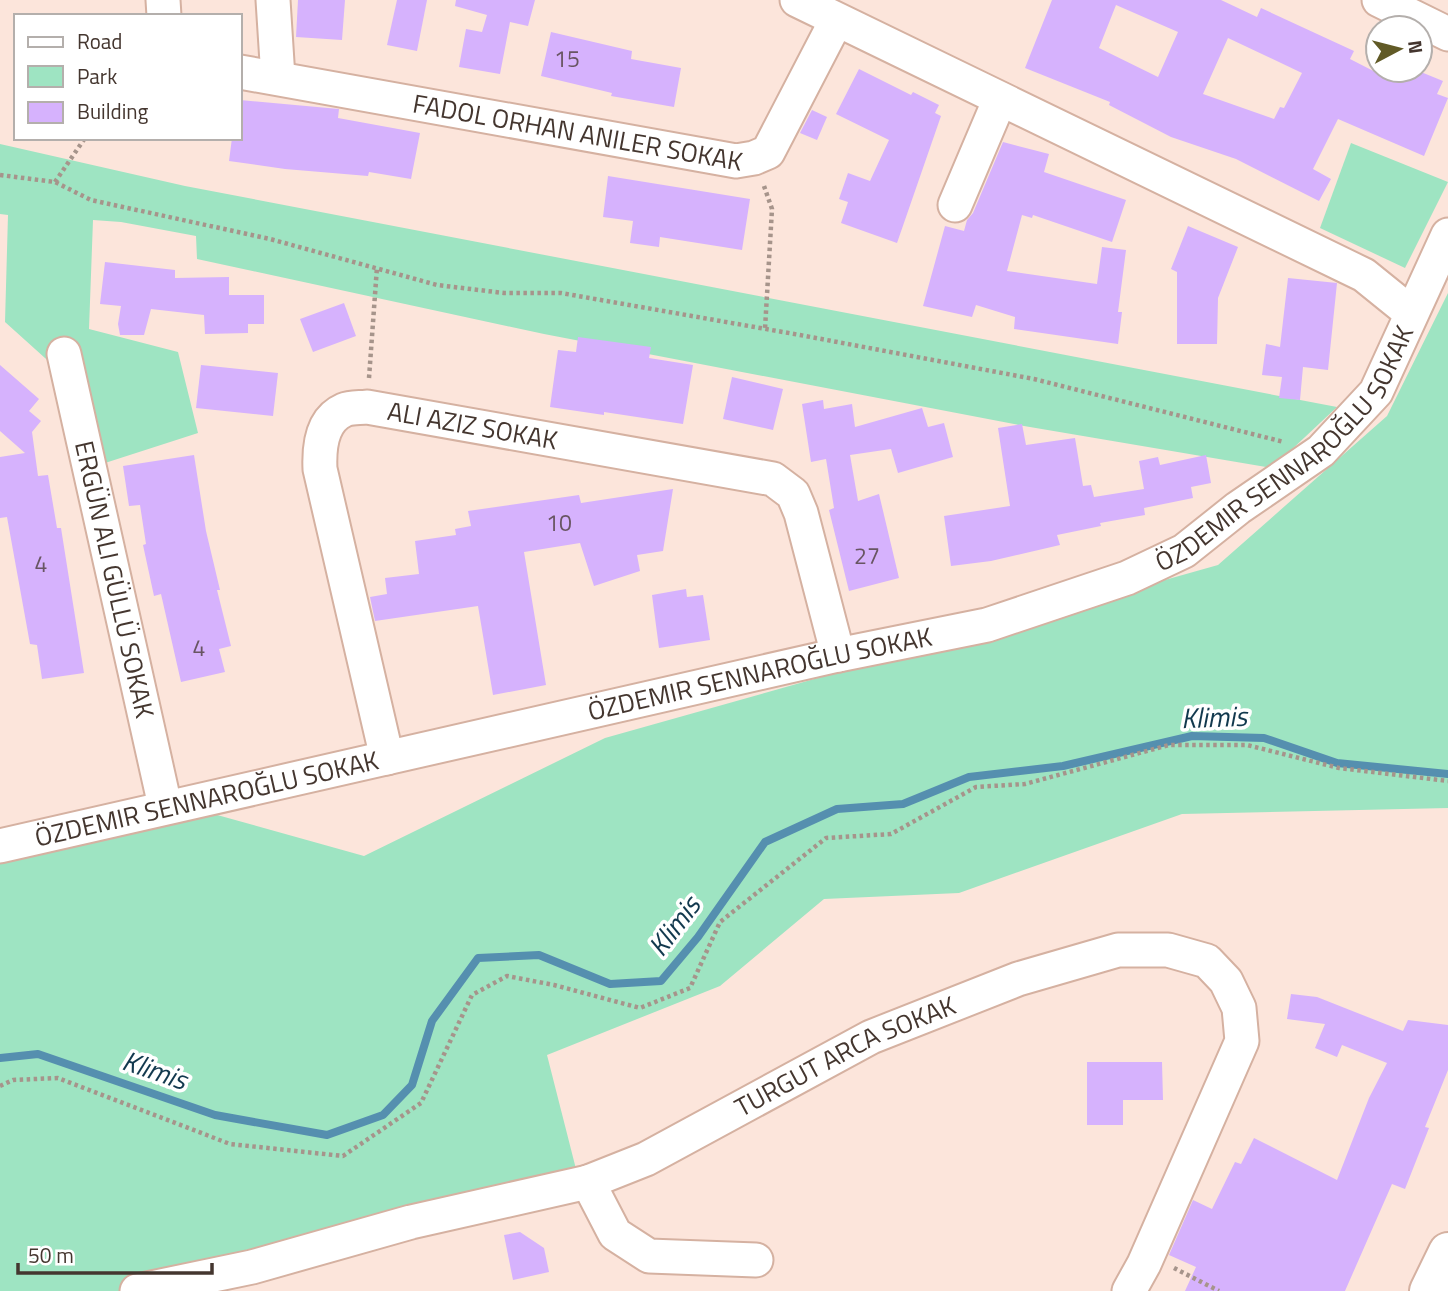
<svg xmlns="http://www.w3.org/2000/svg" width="1448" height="1291" font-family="'Titillium Web',sans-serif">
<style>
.green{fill:#9ee4c2}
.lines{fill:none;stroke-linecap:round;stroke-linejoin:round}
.stream{stroke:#558faf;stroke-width:8}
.building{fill:#d6b2fd;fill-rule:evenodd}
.minor-casing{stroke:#d5b1a1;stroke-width:37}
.major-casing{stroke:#d5b1a1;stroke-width:42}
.path{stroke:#a6948b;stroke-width:4.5;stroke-dasharray:3.5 3.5;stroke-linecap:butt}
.minor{stroke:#fff;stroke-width:33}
.major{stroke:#fff;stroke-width:38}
.labels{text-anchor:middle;stroke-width:7;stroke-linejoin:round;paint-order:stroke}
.number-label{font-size:23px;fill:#685562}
.street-label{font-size:26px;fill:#44362f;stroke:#fff}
.water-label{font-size:28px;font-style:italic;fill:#12394e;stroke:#fff}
</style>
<rect width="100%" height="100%" fill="#fce5db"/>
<!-- green -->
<g class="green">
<path d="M1351 143 1448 182 1405 268 1320 228Z"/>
<path d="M0 144 185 186 1337 407 1272 468 1024 426 544 334 197 259 196 236 121 222 93 220 89 329 178 352 198 433 105 463 85 394 5 322 8 215 0 214Z"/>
<path d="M1448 293V808L1182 814 959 893 824 899 720 986 547 1055 576 1169 182 1291H0V863L210 813 364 856 605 738 1218 565 1387 416Z"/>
</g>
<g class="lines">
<!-- stream -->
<path class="stream" d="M0 1058 38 1054 215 1115 327 1135 383 1115 412 1085 432 1021 478 958 539 955 610 984 661 981 698 937 765 842 837 809 903 804 969 777 1063 766 1192 736 1264 738 1337 763 1448 774"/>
</g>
<!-- building -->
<g class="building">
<path d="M298 0H345L342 40 296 37Z"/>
<path d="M397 0H427L417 51 387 45Z"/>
<path d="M456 0H535L528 26 510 22 500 74 459 67 466 29 482 32 487 15 455 6Z"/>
<path d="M1052 0H1221L1257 17 1261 8 1354 51 1350 59 1389 79 1392 70H1416L1443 81 1437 94 1448 98 1424 156 1338 119 1313 169 1331 179 1319 201 1236 159 1171 137 1109 105 1110 102 1025 68ZM1116 5 1178 32 1158 77 1099 48ZM1228 38 1302 73 1284 108 1280 107 1274 119 1203 94Z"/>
<path d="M551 32 632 51 631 59 681 68 674 107 611 96 612 93 541 76Z"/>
<path d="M859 69 911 95 913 92 939 105 935 113 941 116 897 243 841 223 848 202 839 199 848 173 870 181 889 140 836 114Z"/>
<path d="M240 100 339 109 338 118 420 133 411 179 369 172 368 176 285 169 229 161 232 138H240Z"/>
<path d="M812 110 827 117 817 140 800 133Z"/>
<path d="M1003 142 1049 154 1044 172 1126 200 1112 242 1033 215 1032 218 1022 215 1007 271 1097 284 1102 247 1126 250 1118 312H1122L1118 344 1014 329 1015 317 976 305 972 317 923 306 945 226 964 231 967 220 973 213Z"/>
<path d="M608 176 750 199 742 250 660 237 659 247 630 243 633 221 603 217Z"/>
<path d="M1188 226 1238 247 1218 298 1217 344H1177V272L1171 269Z"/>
<path d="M105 262 175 270V278L229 277V295H264V324H248V333L205 334 204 315 151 309 144 335H120L118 324 121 306 100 304Z"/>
<path d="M1288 278 1337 283 1328 370 1303 367 1300 400 1279 398 1282 377 1262 375 1266 344 1280 347Z"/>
<path d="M344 303 356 336 313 352 300 319Z"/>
<path d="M578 337 651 347 649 358 693 365 683 424 604 412V415L550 407 558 350 576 352Z"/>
<path d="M0 365 39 399 29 411 41 421 32 432 38 476 48 475 57 528H61L84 673 42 679 37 645 30 644 7 517 0 518V457L25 453 0 431Z"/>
<path d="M201 365 278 373 273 416 196 408Z"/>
<path d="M732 377 783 389 773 430 723 419Z"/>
<path d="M823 400 824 409 852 404 855 427 922 408 928 427 944 423 953 457 898 473 891 449 850 455 858 501 879 494 899 578 849 591 829 510 834 508 826 459 811 462 802 404Z"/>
<path d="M1022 424 1026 445 1075 438 1083 486 1091 485 1094 497 1144 489 1139 461 1158 457 1160 465 1206 455 1211 483 1191 487 1193 498 1144 508 1145 515 1100 523 1101 526 1057 535 1060 545 991 561 951 566 944 516 1010 506 998 428Z"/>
<path d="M194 455 206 531 220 590H217L231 646 219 649 225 672 181 682 161 594 154 596 143 545 146 544 140 505 129 506 123 466Z"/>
<path d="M673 489 663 551 637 555 640 571 594 586 580 543 524 552 546 685 493 695 478 606 375 621 370 597 387 594 385 578 419 574 415 541 456 535 455 529 471 526 468 511 579 495 581 503Z"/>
<path d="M686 589 687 597 703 595 710 640 659 648 652 595Z"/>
<path d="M1291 994 1317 997 1403 1031 1408 1020 1448 1025V1070L1425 1127 1429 1128 1405 1189 1392 1184 1345 1291H1185L1196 1267 1169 1255 1193 1200 1212 1209 1235 1162 1241 1164 1254 1138 1337 1180 1369 1098 1387 1063 1342 1045 1337 1057 1315 1048 1325 1024 1287 1019Z"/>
<path d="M1087 1062H1162L1163 1100H1123V1125H1087Z"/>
<path d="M520 1232 544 1248 549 1272 513 1280 504 1235Z"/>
</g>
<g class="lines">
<!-- minor casing -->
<g class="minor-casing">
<g id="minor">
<path d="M163 0 164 16"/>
<path d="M273 0 278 78"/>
<path d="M797 0 1364 275 1411 313"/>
<path d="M1379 0 1448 34"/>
<path id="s1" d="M240 72 736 161 754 158 768 152 836 21"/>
<path d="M955 205 1000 99"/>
<path id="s2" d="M64 354 165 806"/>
<path id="s3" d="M387 758 320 469C319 448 321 420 344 410 351 407 360 408 367 407L773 479 793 494 801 513 838 655"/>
<path id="s4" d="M0 846 838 655 987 625 1127 578 1184 551 1238 508 1321 451 1376 392 1448 235"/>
<path d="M588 1182 615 1234 649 1256 756 1260"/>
<path id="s5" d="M137 1291 252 1267 411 1222 588 1182 646 1159 871 1037 1018 979 1118 950H1168L1207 961 1226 981 1239 1008 1242 1041 1144 1264 1129 1291"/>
</g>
</g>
<!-- major casing -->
<g class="major-casing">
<path id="major" d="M1429 1291 1448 1252"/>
</g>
<!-- path -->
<g class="path">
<path d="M0 175 55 182 91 200 270 239 437 285 504 293H561L800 335 1034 379 1284 442"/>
<path d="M55 182 85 138"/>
<path d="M764 186 772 209 765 329"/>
<path d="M369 378 377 267"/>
<path d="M0 1086 13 1080 58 1078 230 1144 343 1156 421 1103 472 995 507 976 554 985 640 1008 690 988 720 922 826 838 891 834 976 787 1025 784 1169 745H1247L1339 768 1448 781"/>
<path d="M1174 1268 1219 1291"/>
</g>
<!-- minor -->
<use href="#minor" class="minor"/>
<!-- major -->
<use href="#major" class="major"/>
</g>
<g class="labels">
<!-- number labels -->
<g class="number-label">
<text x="567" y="67">15</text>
<text x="559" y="531">10</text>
<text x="867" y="564">27</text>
<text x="41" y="572">4</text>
<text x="199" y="656">4</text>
</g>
<!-- street labels -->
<g class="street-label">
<text dy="9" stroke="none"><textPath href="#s1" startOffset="343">FADOL ORHAN ANILER SOKAK</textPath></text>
<text dy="9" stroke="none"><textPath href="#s3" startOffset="495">ALI AZIZ SOKAK</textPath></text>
<text dy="9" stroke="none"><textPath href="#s4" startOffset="1368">ÖZDEMIR SENNAROĞLU SOKAK</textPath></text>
<text dy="9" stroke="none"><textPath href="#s2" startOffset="231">ERGÜN ALI GÜLLÜ SOKAK</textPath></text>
<text dy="9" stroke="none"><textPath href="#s4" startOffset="779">ÖZDEMIR SENNAROĞLU SOKAK</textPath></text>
<text dy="9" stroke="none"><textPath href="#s4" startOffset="212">ÖZDEMIR SENNAROĞLU SOKAK</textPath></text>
<text dy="9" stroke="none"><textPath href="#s5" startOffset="751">TURGUT ARCA SOKAK</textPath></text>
</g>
<!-- water labels -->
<g class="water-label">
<text transform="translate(1214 717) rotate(-2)" y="10">Klimis</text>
<text transform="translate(674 926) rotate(-53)" y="10">Klimis</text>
<text transform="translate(155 1070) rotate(19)" y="10">Klimis</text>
</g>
</g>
<!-- legend -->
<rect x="14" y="14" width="228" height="126" fill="#ffffff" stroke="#b4afac" stroke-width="2"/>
<rect x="28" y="37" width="35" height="10" fill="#ffffff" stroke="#b4afac" stroke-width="2"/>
<text x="77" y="49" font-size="21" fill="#44362f">Road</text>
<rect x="28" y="66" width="35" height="21" fill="#9ee4c2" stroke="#b4afac" stroke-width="2"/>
<text x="77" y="84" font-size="21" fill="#44362f">Park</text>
<rect x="28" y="102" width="35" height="21" fill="#d6b2fd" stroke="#b4afac" stroke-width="2"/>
<text x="77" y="119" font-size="21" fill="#44362f">Building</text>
<!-- north arrow -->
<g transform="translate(1399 49) rotate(83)"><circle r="33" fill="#ffffff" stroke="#b4afac" stroke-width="2"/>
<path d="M0-5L12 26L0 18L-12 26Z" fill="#615a26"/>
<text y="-10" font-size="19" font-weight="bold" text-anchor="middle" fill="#44362f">N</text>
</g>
<!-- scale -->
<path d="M18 1263v10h194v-10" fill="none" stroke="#44362f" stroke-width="3.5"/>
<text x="28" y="1263" font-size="21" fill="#44362f" stroke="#ffffff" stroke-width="5" paint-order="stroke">50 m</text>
</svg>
